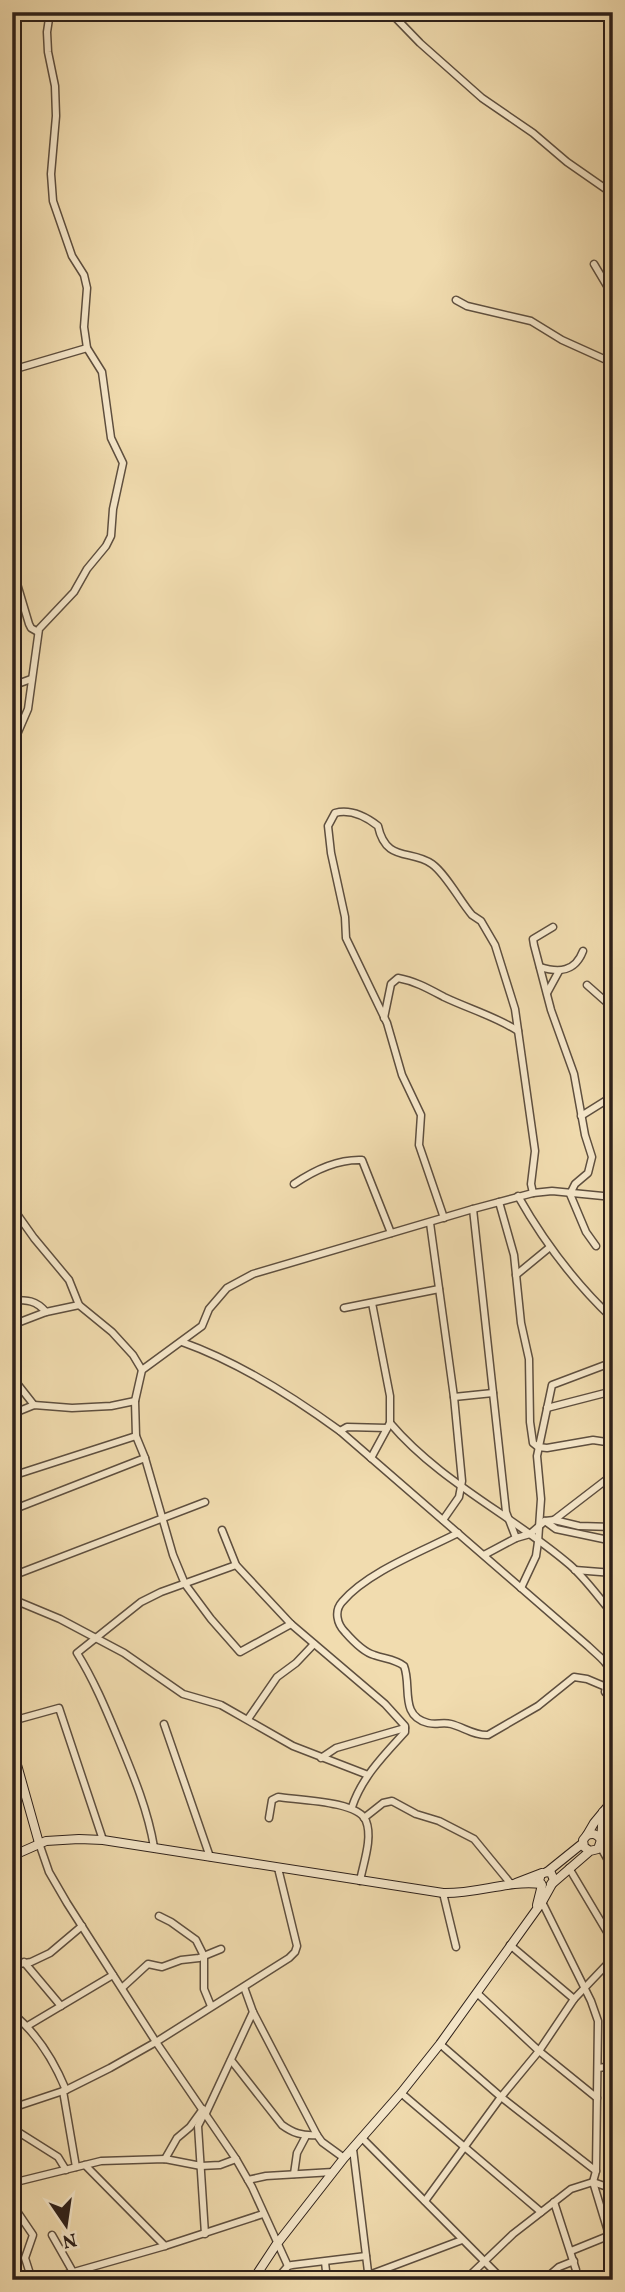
<svg xmlns="http://www.w3.org/2000/svg" width="625" height="2292" font-family="Vollkorn,serif">
<style>
.lines{fill:none;stroke-linecap:round;stroke-linejoin:round}
.street-casing{stroke:#5e4f3f;stroke-width:9}
.secondary-casing{stroke:#2d201a;stroke-width:10}
.street{stroke:#f6e8cb;stroke-width:6}
.secondary{stroke:#f6e8cb;stroke-width:8}
</style>
<rect width="100%" height="100%" fill="#f1dcaf"/>
<filter id="stains"><feTurbulence type="fractalNoise" baseFrequency=".00286" numOctaves="4"/><feColorMatrix values="0 0 0 0 .2 0 0 0 0 .09 0 0 0 0 .02 0 0 0 .5 -.17"/></filter>
<radialGradient id="worn" r=".72"><stop offset=".6" stop-color="#630" stop-opacity="0"/><stop offset="1" stop-color="#630" stop-opacity=".3"/></radialGradient>
<g class="lines">
<!-- street casing -->
<g class="street-casing">
<g id="street">
<path d="M390 12 420 43 482 98 533 133 567 162 613 194"/>
<path d="M594 264 613 296"/>
<path d="M456 300 467 306 531 321 562 340 613 363"/>
<path d="M12 370 87 348"/>
<path d="M12 567 29 624 31 628 38 632"/>
<path d="M12 686 31 679"/>
<path d="M12 746 28 709 39 629 74 592 87 569 106 546 111 536 113 509 123 463 111 438 102 372 87 348 84 327 87 288 84 275 72 256 53 201 51 174 56 116 55 86 48 52 47 32 50 12"/>
<path d="M553 927 533 939 534 945 551 1010 574 1074 585 1135 592 1157 588 1173 575 1184 570 1194 586 1232 596 1246"/>
<path d="M540 967C559 973 575 972 583 951"/>
<path d="M587 985 613 1008"/>
<path d="M547 993 559 971"/>
<path d="M384 1018 391 984 398 978C415 981 429 989 444 997 469 1009 495 1016 518 1031"/>
<path d="M581 1116 613 1096"/>
<path d="M294 1184C313 1171 338 1159 362 1160L391 1233"/>
<path d="M518 1196C544 1242 575 1283 613 1319"/>
<path d="M499 1202 514 1255 521 1323 529 1359 530 1422 533 1443 538 1447 547 1448 593 1440 613 1443"/>
<path d="M12 1207 34 1238 69 1280 79 1305 112 1332 133 1355 142 1370"/>
<path d="M473 1209 506 1512 516 1538"/>
<path d="M444 1218 419 1145 421 1115 402 1075 387 1023 346 938 345 917 331 853 328 826 335 813C350 809 365 816 378 826 386 863 411 849 432 864 446 874 460 901 472 915L481 921 495 945 515 1009 535 1151 531 1184 533 1193"/>
<path d="M430 1223 454 1397 462 1481 459 1497 443 1520"/>
<path d="M516 1275 550 1247"/>
<path d="M12 1300C27 1300 36 1300 46 1312"/>
<path d="M344 1308 439 1289"/>
<path d="M12 1325 46 1312 79 1305"/>
<path d="M182 1342C238 1362 292 1396 340 1431L588 1646C610 1667 612 1662 605 1692L613 1700"/>
<path d="M12 1377 34 1405"/>
<path d="M454 1397 493 1393"/>
<path d="M547 1408 613 1391"/>
<path d="M12 1414 34 1405 72 1408 111 1406 135 1401"/>
<path d="M390 1423C440 1482 512 1515 570 1565 586 1579 599 1598 613 1614"/>
<path d="M340 1431 347 1427 387 1428"/>
<path d="M371 1458 390 1423V1396L372 1303"/>
<path d="M12 1476 136 1436"/>
<path d="M12 1510 145 1458"/>
<path d="M554 1520 606 1480"/>
<path d="M545 1521 556 1529 613 1541"/>
<path d="M222 1530 236 1565 291 1624 385 1704 405 1726V1732C384 1755 362 1777 352 1807"/>
<path d="M458 1533C423 1551 367 1572 342 1602 334 1611 337 1624 345 1632 352 1640 363 1652 374 1655 385 1659 395 1659 404 1666 412 1686 399 1716 428 1723 436 1725 443 1722 451 1724 463 1727 475 1736 488 1735L538 1706 574 1677 587 1679 606 1687"/>
<path d="M484 1555 516 1538 530 1534 545 1521 554 1520 579 1526 613 1527"/>
<path d="M575 1570 613 1573"/>
<path d="M12 1576 205 1502"/>
<path d="M521 1588 536 1556 538 1542 541 1499 537 1456 552 1385 613 1362"/>
<path d="M12 1599 60 1619 124 1653 183 1694 221 1705 293 1746 368 1775"/>
<path d="M291 1624 240 1652 211 1619 185 1584 173 1555 145 1458 136 1436 135 1401 142 1370 202 1326 209 1309 227 1288 253 1274 473 1209 533 1193 552 1191 613 1197"/>
<path d="M248 1719 277 1677 296 1663 314 1644"/>
<path d="M12 1721 59 1708 103 1840"/>
<path d="M164 1724 210 1857"/>
<path d="M321 1758 336 1748 405 1728"/>
<path d="M269 1818 272 1800 278 1797C298 1800 359 1801 366 1821 373 1838 363 1864 360 1881"/>
<path d="M364 1818 383 1803 392 1801 416 1814 439 1821 474 1839 511 1884"/>
<path d="M39 1843 49 1872 67 1903 156 2042 236 2159 252 2187 288 2266"/>
<path d="M600 1846 613 1869"/>
<path d="M154 1847C148 1811 134 1777 120 1743 107 1712 95 1682 77 1653L141 1602 161 1592 236 1565"/>
<path d="M569 1868 613 1942"/>
<path d="M443 1893 456 1947"/>
<path d="M542 1902 591 2001 598 2021 596 2171 593 2182 613 2248"/>
<path d="M159 1916 171 1922 196 1940 204 1956V1989L211 2006"/>
<path d="M510 1945 574 1999"/>
<path d="M24 1962 61 2006"/>
<path d="M12 1975 19 1964 31 1962 50 1953 82 1926"/>
<path d="M123 1987 148 1964 162 1967 181 1960 199 1958 221 1949"/>
<path d="M244 1987 253 2012 317 2135 322 2142 344 2158"/>
<path d="M477 1993 539 2051 597 2098"/>
<path d="M12 2013C37 2033 54 2061 66 2090"/>
<path d="M29 2025 113 1975"/>
<path d="M440 2044 501 2097 596 2171"/>
<path d="M231 2060 282 2125C293 2133 302 2136 317 2135"/>
<path d="M598 2068 613 2066"/>
<path d="M63 2091 76 2167"/>
<path d="M401 2093 541 2212"/>
<path d="M12 2108 66 2090 110 2068 156 2042 289 1958 295 1952 297 1946 278 1868"/>
<path d="M206 2113 253 2012"/>
<path d="M12 2128 58 2157 66 2170"/>
<path d="M362 2138 503 2280"/>
<path d="M353 2149 369 2280"/>
<path d="M165 2159 177 2138 190 2127 203 2109"/>
<path d="M85 2165 165 2246"/>
<path d="M294 2174 297 2153 306 2136"/>
<path d="M248 2180 266 2176 333 2172"/>
<path d="M12 2183 101 2161 165 2159 201 2166 220 2165 236 2159"/>
<path d="M425 2201 501 2097 539 2051 574 1999 613 1958"/>
<path d="M554 2202 576 2270"/>
<path d="M12 2204 33 2235 25 2258 32 2280"/>
<path d="M205 2234 198 2126 205 2112"/>
<path d="M52 2235 73 2272"/>
<path d="M571 2251 613 2234"/>
<path d="M325 2262 327 2280"/>
<path d="M369 2275 462 2240"/>
<path d="M46 2280 165 2246 263 2214"/>
<path d="M276 2280 288 2266 292 2265 366 2256"/>
<path d="M465 2280 513 2234 571 2189 593 2182 613 2189"/>
<path d="M544 2280 559 2267 574 2261"/>
</g>
</g>
<!-- secondary casing -->
<g class="secondary-casing">
<g id="secondary">
<path d="M12 1747 39 1843"/>
<path d="M587 1835 594 1823 613 1800"/>
<path d="M601 1840 603 1812"/>
<path d="M12 1856 46 1841 79 1839 103 1840 443 1893C477 1894 508 1880 541 1884"/>
<path d="M547 1872 583 1843"/>
<path d="M516 1883 542 1873"/>
<path d="M553 1883 590 1851 598 1849 601 1840C597 1834 594 1833 587 1835L583 1840 584 1847 590 1851"/>
<path d="M537 1905 542 1885 539 1881 541 1874 547 1872 551 1873 554 1880 551 1884"/>
<path d="M253 2280 276 2245 344 2158 401 2093 440 2044 542 1902 552 1884"/>
</g>
</g>
<!-- street -->
<use href="#street" class="street"/>
<!-- secondary -->
<use href="#secondary" class="secondary"/>
</g>
<!-- margin -->
<rect width="625" height="2292" fill="none" stroke="#f1dcaf" stroke-width="42"/>
<rect x="14" y="14" width="597" height="2264" fill="none" stroke="#2d201a" stroke-width="3.5"/>
<rect x="21" y="21" width="583" height="2250" fill="none" stroke="#2d201a" stroke-width="2"/>
<!-- north arrow -->
<g transform="translate(66 2225) rotate(167)" stroke="#f6e8cb" stroke-width="5" paint-order="stroke">
<path d="M0-5L12 26L0 18L-12 26Z" fill="#2d201a"/>
<text y="-10" font-size="19" font-weight="bold" text-anchor="middle" fill="#2d201a">N</text>
</g>
<rect width="100%" height="100%" filter="url(#stains)"/>
<rect width="100%" height="100%" fill="url(#worn)"/>
</svg>
